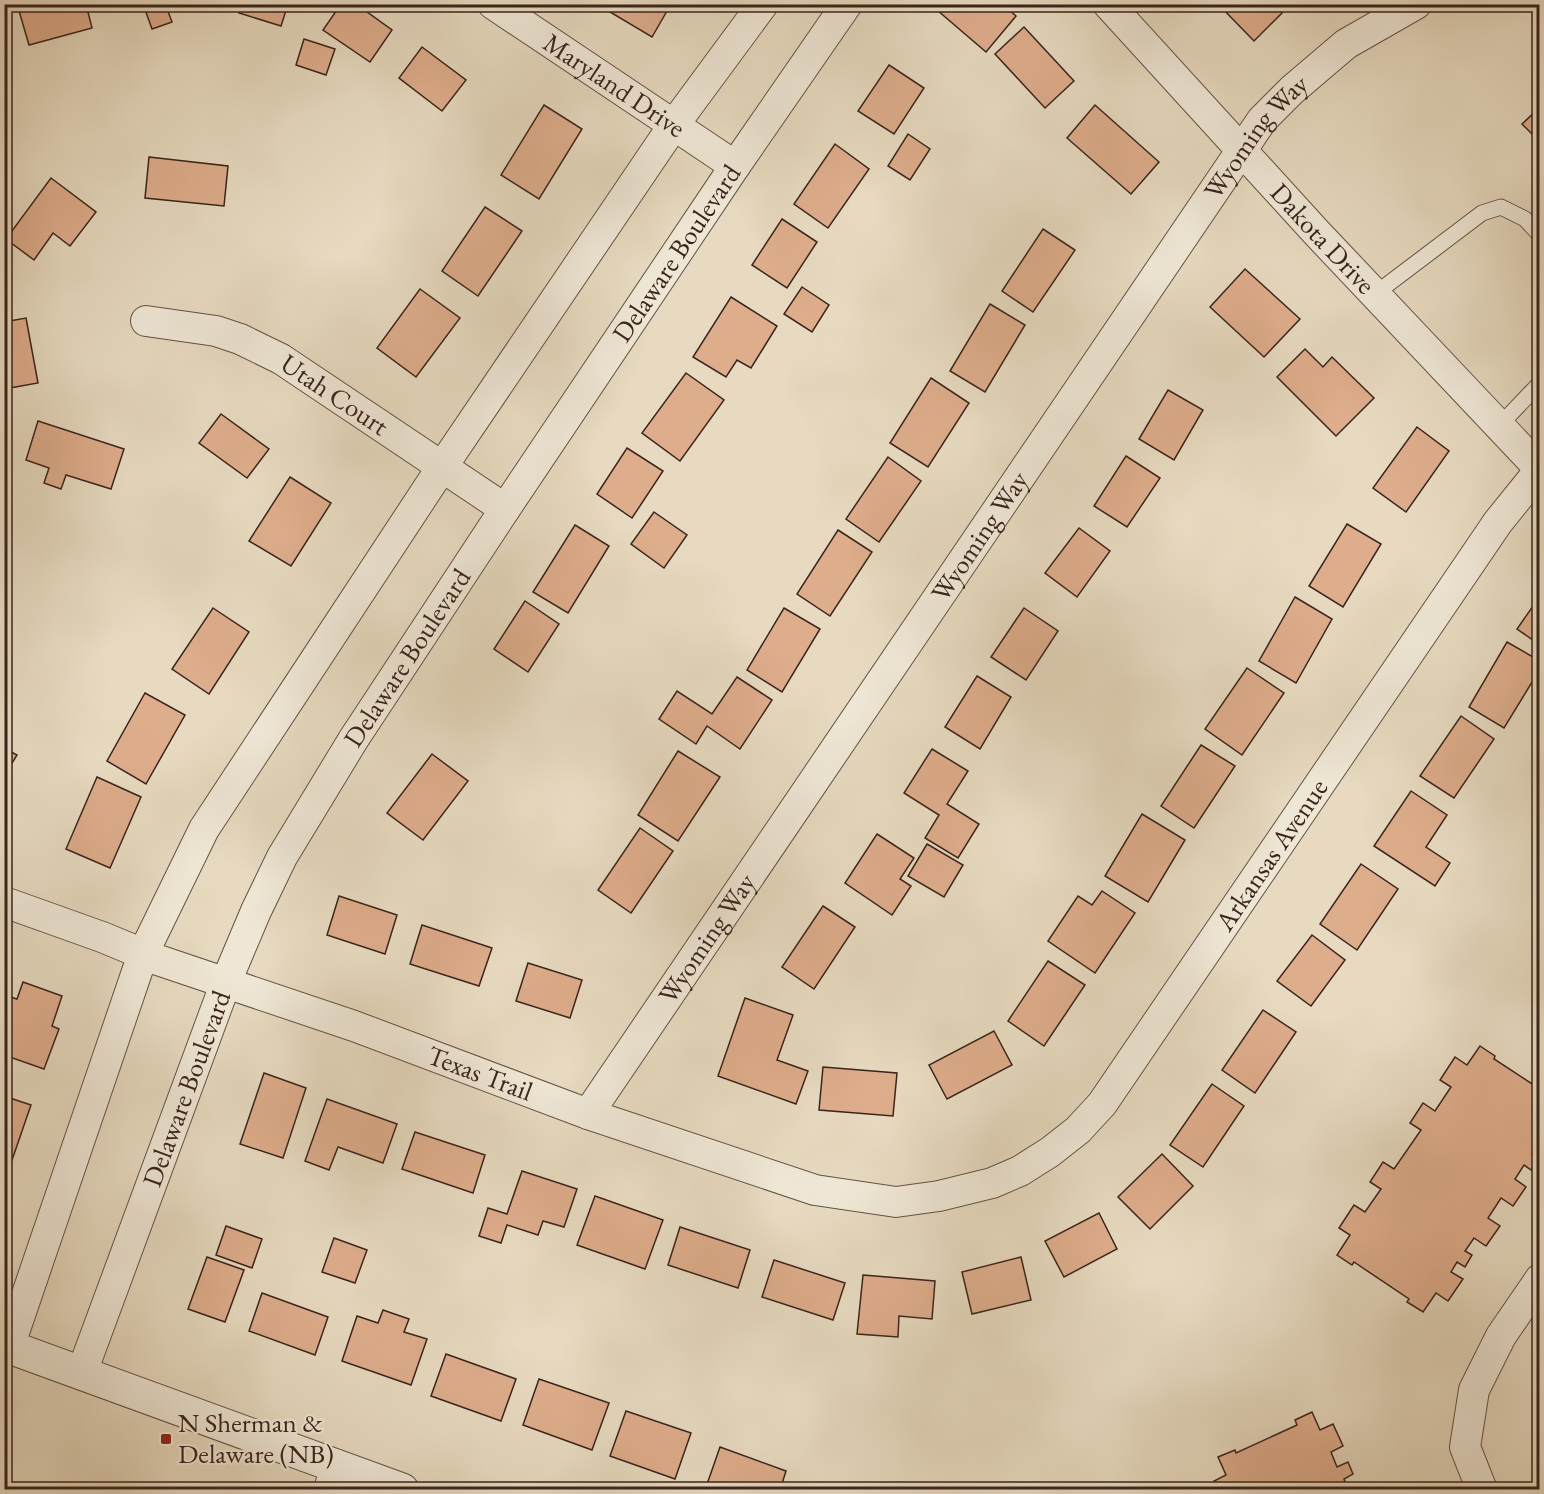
<svg xmlns="http://www.w3.org/2000/svg" width="1544" height="1494" font-family="'EB Garamond',serif">
<style>
.building{fill:#dead8c;stroke:#3a241c;stroke-width:1.5}
.lines{fill:none;stroke-linecap:round;stroke-linejoin:round}
.service-casing{stroke:#655245;stroke-width:17}
.minor-casing{stroke:#655245;stroke-width:32}
.tertiary-casing{stroke:#655245;stroke-width:35}
.service{stroke:#efe7d6;stroke-width:15}
.minor{stroke:#efe7d6;stroke-width:30}
.tertiary{stroke:#efe7d6;stroke-width:33}
.poi-dot{fill:#8f2418;stroke:#efe7d6;stroke-width:2}
.labels{text-anchor:middle;stroke-width:4.5;stroke-linejoin:round;paint-order:stroke}
.street-label{font-size:27px;fill:#3a241c;stroke:#efe7d6}
.poi-label{font-size:27px;fill:#3a241c;stroke:#efe7d6;text-anchor:start}
</style>
<rect width="100%" height="100%" fill="#e7dac0"/>
<filter id="stains"><feTurbulence type="fractalNoise" baseFrequency=".00333" numOctaves="4"/><feColorMatrix values="0 0 0 0 .2 0 0 0 0 .09 0 0 0 0 .02 0 0 0 .5 -.17"/></filter>
<radialGradient id="worn" r=".72"><stop offset=".6" stop-color="#630" stop-opacity="0"/><stop offset="1" stop-color="#630" stop-opacity=".3"/></radialGradient>
<!-- building -->
<g class="building">
<path d="M17 4H86L92 28 29 45Z"/>
<path d="M143 4H171L166 6 172 22 152 29Z"/>
<path d="M241 4H288L281 26 239 13Z"/>
<path d="M341 4H356L392 30 370 62 323 30Z"/>
<path d="M615 4H671L652 37 610 12Z"/>
<path d="M930 4H1003L1016 16 986 52Z"/>
<path d="M1218 4H1273L1282 13 1254 41Z"/>
<path d="M1024 27 1074 81 1045 108 995 54Z"/>
<path d="M304 39 335 49 326 75 296 65Z"/>
<path d="M422 47 466 80 442 111 399 78Z"/>
<path d="M889 65 924 88 894 134 858 111Z"/>
<path d="M544 105 582 129 539 199 501 175Z"/>
<path d="M1095 105 1159 162 1131 194 1067 138Z"/>
<path d="M1540 107V142L1522 124Z"/>
<path d="M908 134 930 149 910 180 888 166Z"/>
<path d="M835 144 869 169 828 228 794 204Z"/>
<path d="M149 157 228 166 224 206 145 198Z"/>
<path d="M51 178 96 212 70 246 53 233 34 260 6 239Z"/>
<path d="M485 207 522 231 478 296 442 271Z"/>
<path d="M782 219 817 242 787 288 752 265Z"/>
<path d="M1043 229 1075 250 1033 312 1002 291Z"/>
<path d="M1245 269 1300 319 1264 357 1210 307Z"/>
<path d="M802 287 829 305 812 332 784 314Z"/>
<path d="M420 289 460 318 416 377 377 348Z"/>
<path d="M731 297 777 326 751 368 737 360 726 377 693 357Z"/>
<path d="M990 304 1025 325 985 392 950 371Z"/>
<path d="M26 318 38 383 4 389V322Z"/>
<path d="M1305 349 1323 367 1332 357 1374 398 1336 436 1277 377Z"/>
<path d="M686 373 724 400 680 461 642 433Z"/>
<path d="M931 378 969 403 928 467 890 443Z"/>
<path d="M1168 390 1203 410 1174 460 1139 439Z"/>
<path d="M221 414 269 449 247 478 199 443Z"/>
<path d="M38 421 124 449 111 489 66 475 61 489 44 483 49 468 26 460Z"/>
<path d="M1417 427 1449 451 1406 512 1373 488Z"/>
<path d="M627 448 663 471 632 518 597 494Z"/>
<path d="M1126 456 1160 478 1127 527 1094 506Z"/>
<path d="M888 457 921 481 879 542 846 519Z"/>
<path d="M290 477 331 503 291 566 249 541Z"/>
<path d="M654 512 687 535 664 568 631 544Z"/>
<path d="M1347 524 1381 544 1343 607 1309 586Z"/>
<path d="M575 525 609 546 568 613 533 592Z"/>
<path d="M1079 528 1110 551 1077 597 1045 573Z"/>
<path d="M838 530 872 552 830 616 797 594Z"/>
<path d="M1540 596V645L1517 629Z"/>
<path d="M1295 597 1332 619 1296 683 1259 661Z"/>
<path d="M525 601 559 624 528 672 494 649Z"/>
<path d="M213 608 249 632 209 694 172 669Z"/>
<path d="M784 608 820 629 782 692 747 670Z"/>
<path d="M1024 608 1058 631 1026 680 991 657Z"/>
<path d="M1507 642 1540 661V669L1504 728 1469 707Z"/>
<path d="M1247 668 1284 693 1242 755 1205 729Z"/>
<path d="M977 676 1011 697 980 749 945 727Z"/>
<path d="M737 677 772 700 740 749 707 726 696 744 659 719 677 691 712 714Z"/>
<path d="M145 693 185 715 146 784 107 761Z"/>
<path d="M1461 716 1494 739 1454 798 1420 776Z"/>
<path d="M1201 745 1235 766 1194 828 1161 806Z"/>
<path d="M4 748 17 755 4 776Z"/>
<path d="M932 749 968 771 947 804 979 824 958 858 925 838 939 815 904 793Z"/>
<path d="M678 751 720 777 678 841 638 815Z"/>
<path d="M432 754 468 781 423 840 387 813Z"/>
<path d="M97 777 141 797 110 868 66 849Z"/>
<path d="M1411 791 1447 815 1426 847 1450 863 1435 886 1374 846Z"/>
<path d="M1142 814 1185 840 1148 902 1105 876Z"/>
<path d="M640 828 673 851 631 913 598 890Z"/>
<path d="M877 834 914 858 900 879 911 886 892 915 845 883Z"/>
<path d="M927 844 963 865 944 897 908 876Z"/>
<path d="M1361 864 1398 889 1357 950 1320 924Z"/>
<path d="M1102 891 1135 913 1095 973 1048 941 1078 896 1092 905Z"/>
<path d="M339 896 397 915 385 954 327 935Z"/>
<path d="M823 906 855 927 814 989 782 967Z"/>
<path d="M422 925 492 948 479 986 410 964Z"/>
<path d="M1312 935 1345 960 1311 1006 1277 981Z"/>
<path d="M1048 961 1085 985 1044 1046 1008 1021Z"/>
<path d="M528 963 582 980 570 1018 516 1001Z"/>
<path d="M23 982 62 996 52 1026 59 1029 44 1069 4 1055V1031L7 1025 4 1024V995L17 999Z"/>
<path d="M745 998 793 1015 777 1060 808 1071 796 1104 718 1076Z"/>
<path d="M1263 1010 1296 1032 1255 1093 1222 1070Z"/>
<path d="M994 1031 1012 1065 947 1099 929 1065Z"/>
<path d="M1480 1046 1495 1056 1494 1059 1540 1089V1146L1532 1154 1539 1158 1531 1170 1524 1165 1515 1179 1526 1187 1513 1206 1501 1198 1488 1218 1500 1226 1486 1246 1474 1238 1465 1251 1472 1255 1465 1267 1457 1262 1451 1272 1463 1279 1448 1301 1436 1293 1423 1312 1407 1302 1409 1299 1354 1262 1352 1265 1337 1255 1350 1235 1339 1228 1354 1205 1365 1212 1381 1189 1370 1182 1383 1162 1394 1169 1421 1130 1410 1123 1423 1103 1435 1111 1451 1087 1440 1080 1455 1057 1467 1065Z"/>
<path d="M823 1067 897 1073 893 1116 819 1110Z"/>
<path d="M264 1073 306 1088 283 1158 240 1144Z"/>
<path d="M1212 1084 1244 1106 1203 1167 1170 1145Z"/>
<path d="M4 1096 31 1105 12 1160 4 1158Z"/>
<path d="M327 1099 397 1124 383 1163 338 1147 329 1170 305 1161Z"/>
<path d="M415 1132 485 1155 473 1193 402 1169Z"/>
<path d="M1162 1154 1193 1186 1150 1229 1118 1197Z"/>
<path d="M522 1171 577 1189 564 1227 543 1221 538 1235 507 1225 501 1243 479 1236 488 1208 507 1214Z"/>
<path d="M595 1196 663 1220 645 1269 577 1245Z"/>
<path d="M1099 1213 1117 1249 1064 1277 1045 1241Z"/>
<path d="M226 1226 262 1239 252 1268 216 1255Z"/>
<path d="M680 1227 750 1250 738 1288 668 1265Z"/>
<path d="M334 1238 367 1250 355 1283 322 1272Z"/>
<path d="M207 1257 244 1270 225 1322 188 1309Z"/>
<path d="M1021 1257 1031 1300 972 1314 962 1272Z"/>
<path d="M774 1260 845 1283 833 1320 762 1297Z"/>
<path d="M863 1275 935 1281 932 1319 899 1316 898 1337 857 1334Z"/>
<path d="M262 1293 328 1317 315 1355 249 1331Z"/>
<path d="M383 1310 409 1319 404 1332 427 1339 411 1385 342 1361 357 1316 378 1323Z"/>
<path d="M446 1354 516 1379 501 1421 431 1396Z"/>
<path d="M539 1379 609 1403 592 1450 523 1425Z"/>
<path d="M626 1411 691 1433 675 1479 610 1456Z"/>
<path d="M1312 1412 1320 1430 1333 1424 1343 1446 1331 1452 1337 1467 1348 1462 1353 1474 1344 1479 1348 1490H1218L1214 1481 1226 1475 1218 1457 1235 1450 1236 1453 1297 1425 1295 1420Z"/>
<path d="M720 1447 786 1471 780 1490H705Z"/>
</g>
<g class="lines">
<!-- service casing -->
<g class="service-casing">
<g id="service">
<path d="M1375 294 1482 213 1501 207 1525 219 1540 235"/>
<path d="M1499 426 1540 383"/>
</g>
</g>
<!-- minor casing -->
<g class="minor-casing">
<g id="minor">
<path id="s1" d="M493 4 735 166"/>
<path id="s2" d="M1108 4 1316 232 1540 469"/>
<path id="s3" d="M146 321 216 331 240 339 281 359 505 509"/>
<path id="s4" d="M4 902 102 937 158 960 354 1026 588 1114 815 1190 896 1202 939 1196 992 1183 1020 1171 1050 1152 1078 1130 1102 1104 1498 522 1540 470"/>
<path id="s5" d="M588 1114 1262 120 1292 90 1346 44 1416 4"/>
<path d="M9 1347 143 954 204 829 442 467 673 126 763 4"/>
<path id="s6" d="M82 1372 226 982 256 911 282 857 353 740 505 509 735 166 847 4"/>
<path d="M329 1490 336 1465"/>
<path d="M1482 1490 1465 1447 1474 1390 1501 1336 1540 1279"/>
</g>
</g>
<!-- tertiary casing -->
<g class="tertiary-casing">
<path id="tertiary" d="M4 1345 402 1490"/>
</g>
<!-- service -->
<use href="#service" class="service"/>
<!-- minor -->
<use href="#minor" class="minor"/>
<!-- tertiary -->
<use href="#tertiary" class="tertiary"/>
</g>
<!-- markers -->
<rect class="poi-dot" x="160" y="1433" width="12" height="12" rx="3"/>
<g class="labels">
<!-- street labels -->
<g class="street-label">
<text dy="9" stroke="none"><textPath href="#s1" startOffset="146">Maryland Drive</textPath></text>
<text dy="9" stroke="none"><textPath href="#s5" startOffset="1184">Wyoming Way</textPath></text>
<text dy="9" stroke="none"><textPath href="#s2" startOffset="318">Dakota Drive</textPath></text>
<text dy="9" stroke="none"><textPath href="#s6" startOffset="1274">Delaware Boulevard</textPath></text>
<text dy="9" stroke="none"><textPath href="#s3" startOffset="206">Utah Court</textPath></text>
<text dy="9" stroke="none"><textPath href="#s5" startOffset="698">Wyoming Way</textPath></text>
<text dy="9" stroke="none"><textPath href="#s6" startOffset="788">Delaware Boulevard</textPath></text>
<text dy="9" stroke="none"><textPath href="#s4" startOffset="1479">Arkansas Avenue</textPath></text>
<text dy="9" stroke="none"><textPath href="#s5" startOffset="212">Wyoming Way</textPath></text>
<text dy="9" stroke="none"><textPath href="#s4" startOffset="506">Texas Trail</textPath></text>
<text dy="9" stroke="none"><textPath href="#s6" startOffset="302">Delaware Boulevard</textPath></text>
</g>
<!-- poi labels -->
<g class="poi-label">
<text x="178" y="1432">N Sherman &amp;<tspan x="178" dy="31">Delaware (NB)</tspan></text>
</g>
</g>
<!-- margin -->
<rect width="1544" height="1494" fill="none" stroke="#e7dac0" stroke-width="24"/>
<rect x="6" y="6" width="1532" height="1482" fill="none" stroke="#3a241c" stroke-width="3"/>
<rect x="12" y="12" width="1520" height="1470" fill="none" stroke="#3a241c" stroke-width="1.5"/>
<rect width="100%" height="100%" filter="url(#stains)"/>
<rect width="100%" height="100%" fill="url(#worn)"/>
</svg>
